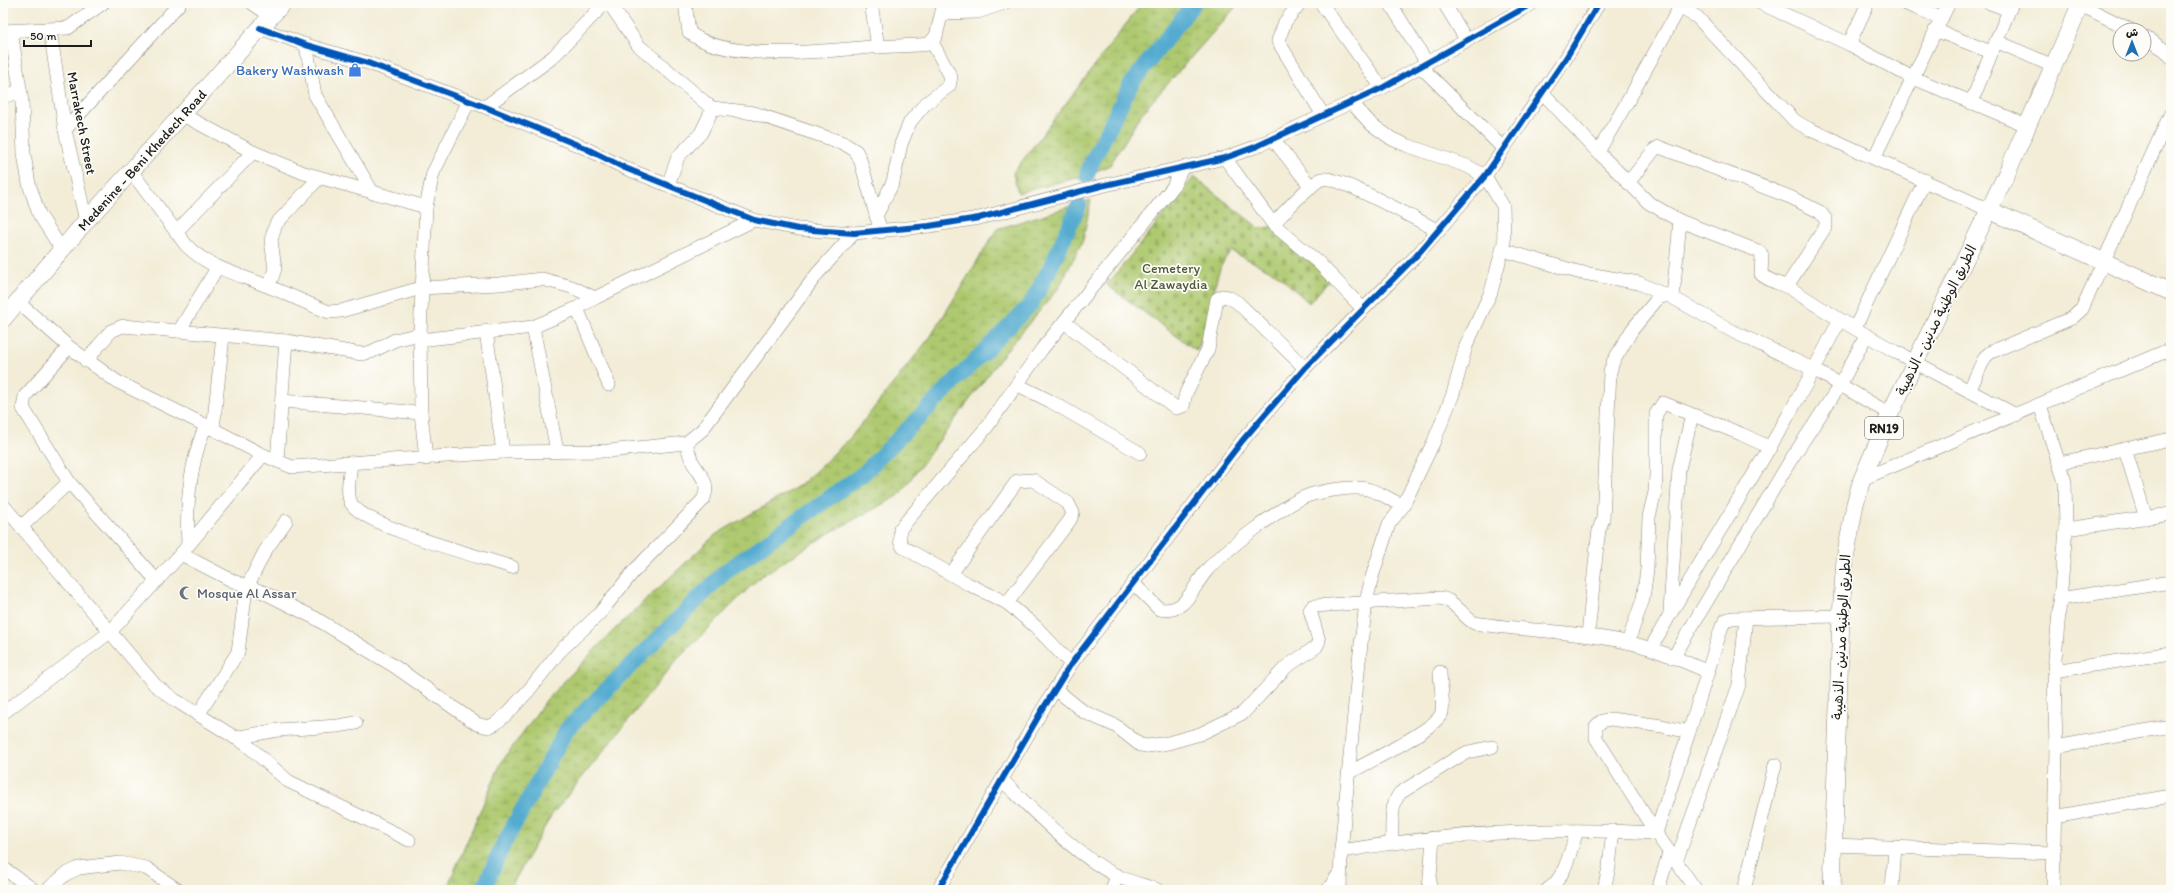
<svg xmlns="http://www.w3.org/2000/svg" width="2174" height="893" font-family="Itim,'Playpen Sans Arabic',sans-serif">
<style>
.wetland{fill:url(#wetland-marsh);stroke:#657246}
.cemetery{fill:url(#cemetery-stones);stroke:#657246}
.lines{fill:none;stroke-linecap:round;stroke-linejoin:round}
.river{stroke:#53abd0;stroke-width:16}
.minor-casing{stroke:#88847a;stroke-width:14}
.major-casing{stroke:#88847a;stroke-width:18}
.minor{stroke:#fff;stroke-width:13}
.major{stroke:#fff;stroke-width:17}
.cycleway-casing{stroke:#fdfcf7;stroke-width:8}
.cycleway{stroke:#0057b8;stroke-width:6}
.labels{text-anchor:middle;stroke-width:3.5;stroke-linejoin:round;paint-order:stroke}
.shield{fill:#fdfcf7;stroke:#605f5e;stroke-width:1}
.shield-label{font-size:13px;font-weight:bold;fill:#1c1c1c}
.shop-label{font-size:14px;fill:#366cbe;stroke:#fdfcf7;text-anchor:end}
.street-label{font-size:14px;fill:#1c1c1c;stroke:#fdfcf7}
.park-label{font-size:14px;fill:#4f5939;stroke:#fdfcf7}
.worship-label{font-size:14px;fill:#5b616d;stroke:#fdfcf7;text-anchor:start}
</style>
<defs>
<pattern id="wetland-marsh" width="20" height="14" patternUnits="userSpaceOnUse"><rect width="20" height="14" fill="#aec970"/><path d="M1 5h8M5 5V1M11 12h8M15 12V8" fill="none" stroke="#95ac60"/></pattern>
<pattern id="cemetery-stones" width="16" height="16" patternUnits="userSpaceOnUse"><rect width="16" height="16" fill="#aec970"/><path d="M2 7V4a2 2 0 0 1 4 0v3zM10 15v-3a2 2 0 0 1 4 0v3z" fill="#95ac60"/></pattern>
</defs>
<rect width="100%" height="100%" fill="#fdfcf7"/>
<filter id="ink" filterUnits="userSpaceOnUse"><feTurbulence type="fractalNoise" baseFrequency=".025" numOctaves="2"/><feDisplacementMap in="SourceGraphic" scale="8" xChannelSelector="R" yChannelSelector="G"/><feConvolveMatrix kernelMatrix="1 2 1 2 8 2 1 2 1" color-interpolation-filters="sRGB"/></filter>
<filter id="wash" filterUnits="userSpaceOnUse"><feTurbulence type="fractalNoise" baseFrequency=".012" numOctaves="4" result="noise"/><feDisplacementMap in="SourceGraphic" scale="16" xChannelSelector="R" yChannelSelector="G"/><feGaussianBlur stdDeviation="0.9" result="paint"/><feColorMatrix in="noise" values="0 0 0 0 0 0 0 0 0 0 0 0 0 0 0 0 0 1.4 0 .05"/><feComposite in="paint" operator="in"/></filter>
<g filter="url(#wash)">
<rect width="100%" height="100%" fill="#f3edd7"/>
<!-- wetland -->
<g class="wetland">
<path d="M1142 3H1239L1142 113 1110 165 1087 175 1018 193 1013 173Z"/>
<path d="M1091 200 1083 240 1058 289 1009 347 898 496 831 532 761 576 675 662 551 816 509 890H446L501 763 547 699 613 631 715 535 802 484 850 438 931 336 997 229Z"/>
</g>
<!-- cemetery -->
<path class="cemetery" d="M1194 177 1259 228 1273 227 1330 280 1309 303 1277 274 1231 251C1216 268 1215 287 1211 309 1208 324 1202 337 1197 351L1107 285Z"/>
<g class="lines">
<!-- river -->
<g class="river">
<path d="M1087 175 1090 166 1131 84 1194 3"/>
<path d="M483 890 503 845 567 729 725 572 864 473 1031 304 1051 266 1079 205"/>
</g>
</g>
</g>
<g filter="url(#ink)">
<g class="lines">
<!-- minor casing -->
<g class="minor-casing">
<g id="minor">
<path d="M252 3 271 16"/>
<path d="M609 3 638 45 708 105 713 108 754 113 843 143 856 151 860 159 881 232"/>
<path d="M685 3 689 32C724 63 826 51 871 47 890 46 909 46 929 44L936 36 944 3"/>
<path d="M871 3 878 47"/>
<path d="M1300 3 1285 22 1278 41 1323 115"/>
<path d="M1321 3 1382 88"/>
<path d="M1390 3 1427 63"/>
<path d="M1444 3 1467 41"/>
<path d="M1760 3 1849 44 1911 77 2026 125"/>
<path d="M1904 3 1941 18"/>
<path d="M1990 3 2009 10"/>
<path d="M2081 5 2131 30"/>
<path d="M1679 7 1697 17 1795 121 1809 129 1989 210"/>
<path d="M942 13 978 12 1004 3"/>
<path d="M260 28 306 45 368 63 485 107 585 148 625 168 754 220 798 229 854 233 929 226 979 218 1101 186 1225 158 1255 147 1382 88 1533 3"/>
<path d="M50 30 65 130 86 221"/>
<path d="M1935 30 1991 52"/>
<path d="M3 31 68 28 103 3"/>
<path d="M11 31 22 102 24 154 29 184 39 214 62 250"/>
<path d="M2144 37 2165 50 2171 57"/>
<path d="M1996 41 2053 66"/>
<path d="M1849 44 1868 3"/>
<path d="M306 45 315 95 373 193"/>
<path d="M1421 67 1503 148"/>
<path d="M1543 93 1598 152 1649 203 1680 221 1758 251 1762 255 1761 274C1769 282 1784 284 1793 290 1864 337 1940 376 2016 415"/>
<path d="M3 97 20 91"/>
<path d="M1971 103 2012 3"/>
<path d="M485 107 553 57 605 3"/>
<path d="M183 115 253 152 304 173 426 207"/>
<path d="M65 130 180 3"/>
<path d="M1272 138 1311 187"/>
<path d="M1598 152 1633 92 1682 3"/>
<path d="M1225 158 1273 224 1319 263 1363 309"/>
<path d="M1874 158 1949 3"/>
<path d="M131 171 186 245C208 268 238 274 267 286 288 294 308 304 329 312L341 311 421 288 499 284 542 279 572 287 595 298"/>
<path d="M1628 183 1654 150 1659 147 1790 197 1820 212 1826 220V226L1787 286"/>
<path d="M668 185 678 157 701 133 713 108"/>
<path d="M876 216 893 182 901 144 910 122 925 104 949 86 951 77 932 42"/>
<path d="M1273 224C1284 213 1309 184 1322 179 1336 174 1420 222 1439 231"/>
<path d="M177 231 253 152"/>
<path d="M1503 250 1578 272 1639 283 1665 295"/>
<path d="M269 286 275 269 271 240 276 224 319 178"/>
<path d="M1673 297 1680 221"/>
<path d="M18 302 69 347 116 381 213 429 263 455 292 467 503 452 608 451 686 443 702 430 817 274 854 233"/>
<path d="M577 308 609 385"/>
<path d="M1064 322 1176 408 1183 406 1186 393 1208 349 1217 299 1222 296 1228 297 1237 302 1305 368"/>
<path d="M533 327 557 451"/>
<path d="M1855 328 1925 180"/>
<path d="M179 331 217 268"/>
<path d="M486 331 503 452"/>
<path d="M420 340 533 327 577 308 595 298 754 220"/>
<path d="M69 347 25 396 23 408 69 482 157 581"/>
<path d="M86 361 111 331 123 326 286 341 362 354 371 352 395 340 420 334"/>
<path d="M1018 385 1050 401 1140 453"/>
<path d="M1969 391 1985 357 1991 352 2072 318 2082 309 2171 113"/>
<path d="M282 401 421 413"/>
<path d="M2040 405 2065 482 2066 529 2054 671 2056 747 2053 890"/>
<path d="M213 429 223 336"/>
<path d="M2125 449 2146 518"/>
<path d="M426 459 421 413 420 334 426 207 433 173 469 101"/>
<path d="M277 461 286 341"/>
<path d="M351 463C350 474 346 493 351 503 364 527 482 557 512 567"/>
<path d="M2059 463 2171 439"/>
<path d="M1862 479 2171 349"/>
<path d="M3 505 155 685 175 700 247 745 288 781 409 840"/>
<path d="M21 527 69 482"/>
<path d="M2066 529 2171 514"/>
<path d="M188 545C186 505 190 462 206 425"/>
<path d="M181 554 233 581 263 592 315 618 394 666 477 724 488 727 495 724 508 713 529 690 560 651 599 614 634 571 703 500C711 484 701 476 693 463 690 457 688 449 686 443"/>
<path d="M951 574 1017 481 1033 480 1068 503 1073 513 1070 520 1007 603"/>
<path d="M1133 583 1159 609C1186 615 1192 587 1207 570 1224 551 1283 505 1307 496 1321 491 1352 486 1367 489 1380 492 1391 500 1403 506"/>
<path d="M2059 599 2171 582"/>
<path d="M1670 612 1679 469 1692 415"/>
<path d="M1588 635 1597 545 1599 530 1603 519 1610 372 1613 362 1632 330 1658 298 1668 295 1734 332 1815 370 1890 414"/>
<path d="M1628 642 1643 599 1647 569 1649 517 1655 492 1656 475V414L1663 403 1741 434 1771 448"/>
<path d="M1651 648C1712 538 1783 434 1839 321"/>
<path d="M1673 658 1790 461 1840 385 1866 336"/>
<path d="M1071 664 1035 626 1007 603 968 584 903 547 900 541V529L986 428 1042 349 1173 187 1182 168"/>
<path d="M2054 671 2171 653"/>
<path d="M1055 689 1084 712 1116 726 1140 745 1148 746 1168 743 1200 734 1243 713 1286 667 1316 647 1319 641 1310 610 1313 606 1440 598C1455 600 1462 616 1474 623 1525 631 1576 631 1626 642 1655 648 1682 661 1709 672"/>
<path d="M3 713 110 632 181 554 263 455"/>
<path d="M198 715 238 652 246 589 265 551 286 521"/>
<path d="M1611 719 1662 726 1689 732 1656 833 1596 738V726L1602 721Z"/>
<path d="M1689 732 1722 626 1726 620 1732 618 1841 616"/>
<path d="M235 738 278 730 338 726 356 723"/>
<path d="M2056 747 2171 726"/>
<path d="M1350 772C1367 763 1438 728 1442 712 1444 700 1440 684 1440 672"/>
<path d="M1002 780C1037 814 1073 853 1117 876 1130 882 1144 885 1158 890"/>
<path d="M2054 817 2171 796"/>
<path d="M1392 842C1392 826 1390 805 1400 793L1458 757 1468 752 1492 747"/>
<path d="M1833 845 2053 853"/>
<path d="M1341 851C1444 833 1551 827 1656 833L1696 890"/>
<path d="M1676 862 1739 685 1746 618"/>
<path d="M3 868 34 890"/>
<path d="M47 890 66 874 79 868 120 863 146 868 178 890"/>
<path d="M938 890 1041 712 1071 664 1242 441 1305 368 1417 255 1485 176 1566 58 1599 3"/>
<path d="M1112 890 1117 875"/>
<path d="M1328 890 1340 872"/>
<path d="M1340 890 1341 851 1359 661 1366 602 1372 577 1389 524 1403 506 1434 441 1453 394 1466 346 1491 292 1504 243 1503 206 1485 176 1467 166 1406 145 1392 139 1371 124 1352 103"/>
<path d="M1429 890 1433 838"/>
<path d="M1547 890C1566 878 1570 851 1577 831"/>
<path d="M1604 890 1609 867 1613 831"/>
<path d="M1658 890 1669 853"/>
<path d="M1744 890 1775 765"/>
<path d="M1892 890 1895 847"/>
</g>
</g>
<!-- major casing -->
<g class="major-casing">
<g id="major">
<path d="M1989 210 2171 292"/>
<path d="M3 319 86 221 283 3"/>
<path d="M1832 890 1841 616 1845 559 1855 504 1862 479 1890 414 2006 175 2081 3"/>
</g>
</g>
<!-- minor -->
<use href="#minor" class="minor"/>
<!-- major -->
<use href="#major" class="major"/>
<!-- cycleway casing -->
<g class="cycleway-casing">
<g id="cycleway">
<path d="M260 28 306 45 368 63 485 107 585 148 625 168 754 220 798 229 854 233 929 226 979 218 1101 186 1225 158 1255 147 1382 88 1533 3"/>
<path d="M938 890 1041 712 1071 664 1242 441 1305 368 1417 255 1485 176 1566 58 1599 3"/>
</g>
</g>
<!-- cycleway -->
<use href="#cycleway" class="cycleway"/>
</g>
</g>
<!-- icons -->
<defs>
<g id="shop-bare" transform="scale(1.08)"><path d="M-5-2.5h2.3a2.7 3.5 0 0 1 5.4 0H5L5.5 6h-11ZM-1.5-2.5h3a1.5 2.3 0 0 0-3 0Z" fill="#3f7fe0" stroke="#fdfcf7" stroke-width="2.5" paint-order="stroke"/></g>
<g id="mosque-bare" transform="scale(1.08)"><path d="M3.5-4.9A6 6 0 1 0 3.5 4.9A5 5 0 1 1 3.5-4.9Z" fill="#6b7280" stroke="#fdfcf7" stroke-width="2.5" paint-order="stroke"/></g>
</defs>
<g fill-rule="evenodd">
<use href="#shop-bare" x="355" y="70"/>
<use href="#mosque-bare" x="186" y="593"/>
</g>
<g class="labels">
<!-- shield labels -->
<rect class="shield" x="1865" y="417" width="38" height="22" rx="3"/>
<g class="shield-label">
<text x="1884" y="433">RN19</text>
</g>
<!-- shop labels -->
<g class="shop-label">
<text x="344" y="75">Bakery Washwash</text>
</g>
<!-- street labels -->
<g class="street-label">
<text transform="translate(82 123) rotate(79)" y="5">Marrakech Street</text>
<text transform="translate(142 160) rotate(-48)" y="5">Medenine - Beni Khedech Road</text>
<text transform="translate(1936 320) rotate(-64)" y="5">الطريق الوطنية مدنين - الذهيبة</text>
<text transform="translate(1841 637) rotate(-87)" y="5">الطريق الوطنية مدنين - الذهيبة</text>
</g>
<!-- park labels -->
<g class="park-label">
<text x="1171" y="273">Cemetery<tspan x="1171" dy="16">Al Zawaydia</tspan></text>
</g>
<!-- worship labels -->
<g class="worship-label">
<text x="197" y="598">Mosque Al Assar</text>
</g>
</g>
<!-- margin -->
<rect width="2174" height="893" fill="none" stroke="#fdfcf7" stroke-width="16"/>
<!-- north arrow -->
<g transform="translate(2132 42)"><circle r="19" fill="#fdfcf7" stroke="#a3a29f"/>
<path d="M0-3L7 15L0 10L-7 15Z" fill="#1f6fb2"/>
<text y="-6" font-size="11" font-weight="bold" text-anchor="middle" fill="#1c1c1c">ش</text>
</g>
<!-- scale -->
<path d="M24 40v6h67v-6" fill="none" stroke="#1c1c1c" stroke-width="2"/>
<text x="30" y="40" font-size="12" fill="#1c1c1c" stroke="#fdfcf7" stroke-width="3" paint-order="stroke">50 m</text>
</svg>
